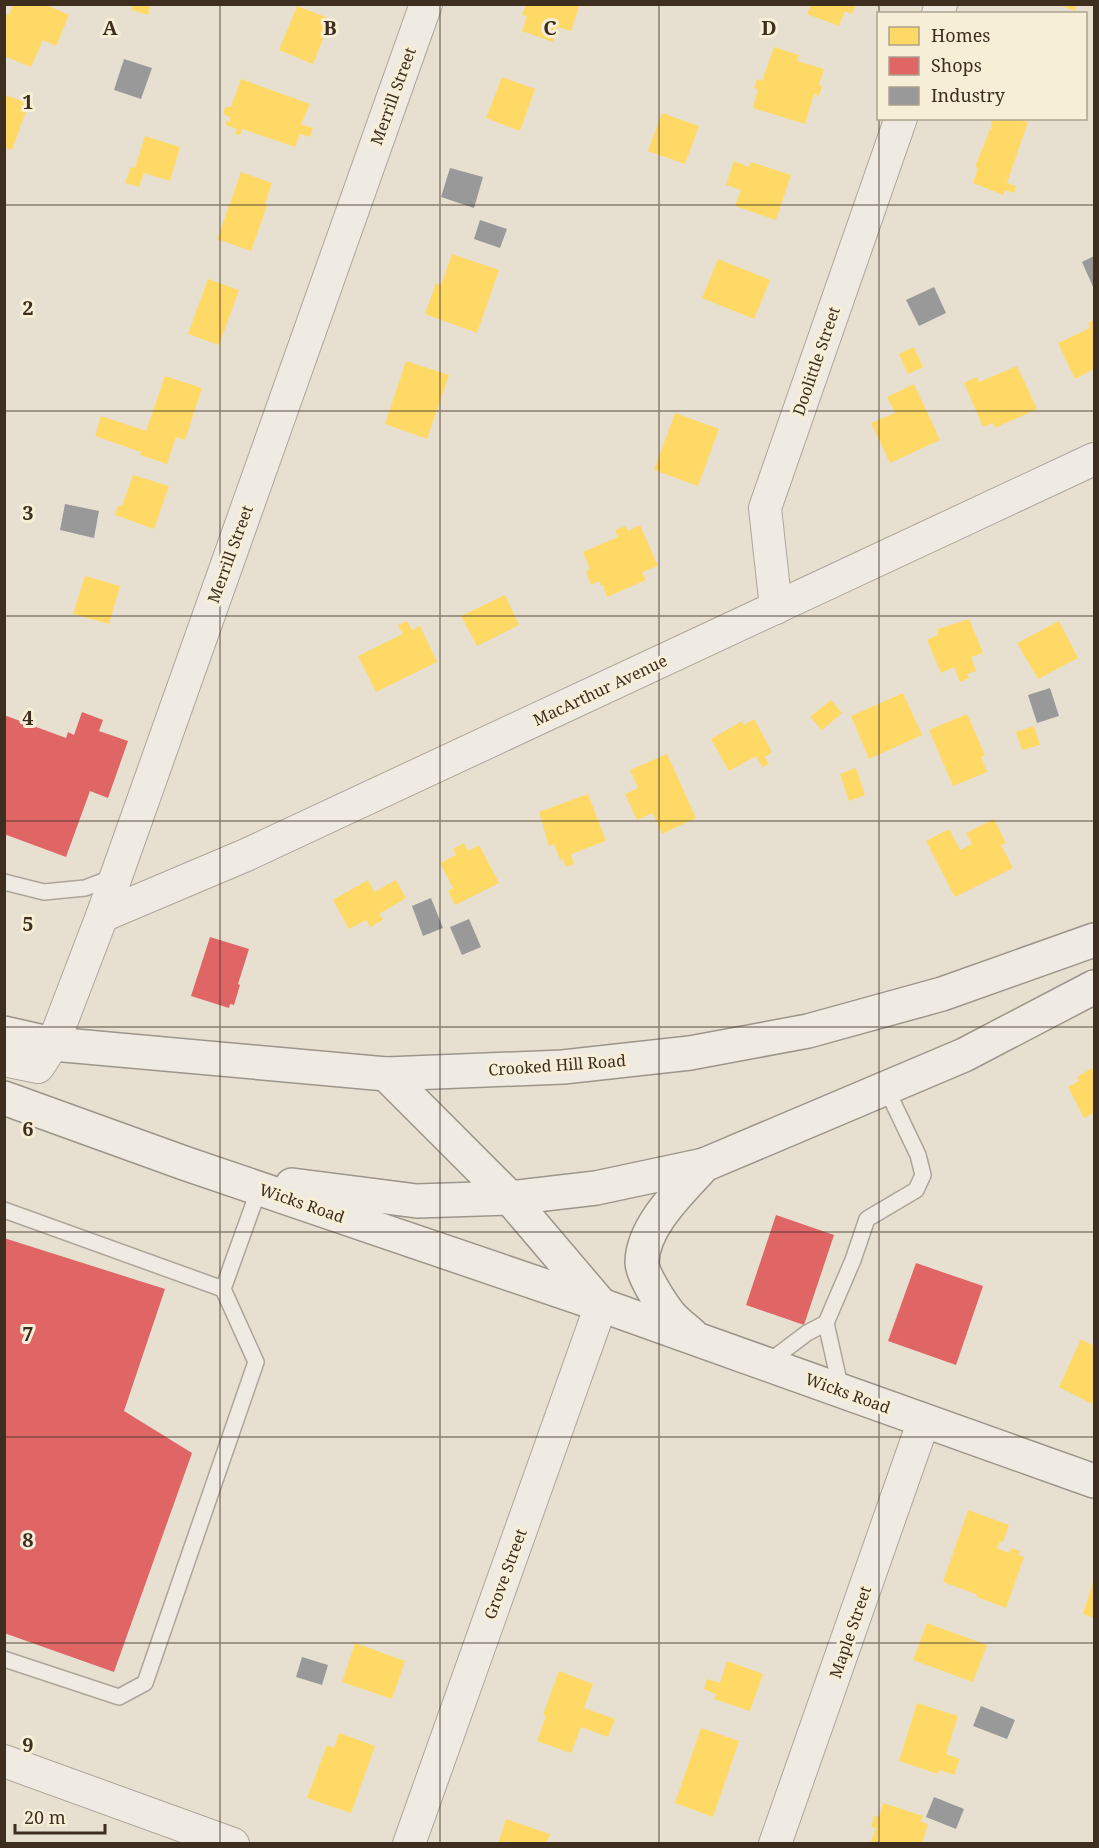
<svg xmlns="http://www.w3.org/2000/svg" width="1099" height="1848" font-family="'Noto Serif',serif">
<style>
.homes{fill:#ffd966}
.shops{fill:#e06666}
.industry{fill:#999}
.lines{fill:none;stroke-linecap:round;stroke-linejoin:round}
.service-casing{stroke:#ada599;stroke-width:18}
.minor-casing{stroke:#ada599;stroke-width:34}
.secondary-casing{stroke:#9c958a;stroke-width:36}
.service{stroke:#efebe3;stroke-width:15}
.minor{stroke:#efebe3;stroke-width:32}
.secondary{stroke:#efebe3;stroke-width:33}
.grid{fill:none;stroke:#3d2e20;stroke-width:1.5;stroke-opacity:0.55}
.labels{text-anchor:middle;stroke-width:6;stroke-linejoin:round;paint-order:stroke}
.street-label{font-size:16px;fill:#3d2e20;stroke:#f7eed8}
.grid-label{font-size:20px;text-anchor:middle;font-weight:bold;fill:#3d2e20;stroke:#f7eed8;stroke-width:6;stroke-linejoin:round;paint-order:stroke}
</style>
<rect width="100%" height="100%" fill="#e7e0d1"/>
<!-- homes -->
<g class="homes">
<path d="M13 4H44L69 15 56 46 43 40 31 67 4 56V31L6 27 4 26V14L9 15Z"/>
<path d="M133 4H151L148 15 131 10Z"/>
<path d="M526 4H580L571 31 558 27 553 42 522 31 527 16 522 15Z"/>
<path d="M1057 4H1077L1075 11Z"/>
<path d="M811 5H856L852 14 845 11 839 26 807 14Z"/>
<path d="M297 6 331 19 313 64 279 50Z"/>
<path d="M774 47 799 55 797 61 824 69 819 85 822 86 819 96 814 94 805 124 753 108 758 89 754 88 757 79 762 81Z"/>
<path d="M502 77 535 89 520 131 486 118Z"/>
<path d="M241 79 310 104 301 124 313 128 310 137 300 134 295 147 242 129 240 135 235 134 237 129 226 125V121L230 122V117L223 114 225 107H231Z"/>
<path d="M4 95 29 103 12 150 4 147Z"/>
<path d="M662 113 699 126 685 164 648 151Z"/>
<path d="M993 118H1019L1028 122 1007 183 1016 186 1014 193 1005 190 1003 195 973 183 978 168 975 167 990 129 992 130 991 125Z"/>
<path d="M145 136 180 147 170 181 144 173 139 187 125 183 131 167 135 168Z"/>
<path d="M734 161 749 167 751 162 791 175 776 220 735 206 741 190 726 185Z"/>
<path d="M241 172 272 183 265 204 267 206 251 251 217 239Z"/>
<path d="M452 254 499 270 477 333 425 314 436 283 441 285Z"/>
<path d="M718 259 770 280 754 319 702 298Z"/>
<path d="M208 279 239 290 219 345 188 334Z"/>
<path d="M1094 320V369L1075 379 1058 343 1090 328 1088 323Z"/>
<path d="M914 347 923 367 908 374 899 354Z"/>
<path d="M406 361 449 375 427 439 385 424Z"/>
<path d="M1017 366 1037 409 995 428 993 423 983 427 964 383 977 377 979 382Z"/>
<path d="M165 376 202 388 185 440 176 437 167 464 140 455 141 452 95 436 101 416 146 431Z"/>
<path d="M914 384 940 440 890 463 871 423 895 413 887 397Z"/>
<path d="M675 413 719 429 698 486 654 470Z"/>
<path d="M133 475 169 486 154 529 115 515 118 506H122Z"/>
<path d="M640 525 658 566 642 572 646 580 607 597 603 585 601 586 599 581 591 585 586 571 590 569 583 552 618 537 615 530 626 526 628 531Z"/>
<path d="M85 576 120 586 109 624 73 614Z"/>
<path d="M505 595 519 625 477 646 461 616Z"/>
<path d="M969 619 983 653 971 657 976 671 967 674 969 678 960 682 954 667 941 673 927 640 938 635V629Z"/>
<path d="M407 621 412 630 420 626 437 662 376 692 358 656 403 634 398 625Z"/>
<path d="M1059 621 1078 658 1038 679 1017 643Z"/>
<path d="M903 693 922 735 869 759 851 716Z"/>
<path d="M831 700 842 713 822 730 810 717Z"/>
<path d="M967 714 985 755 981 757 987 772 953 786 929 730Z"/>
<path d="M754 719 772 752 765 757 769 764 762 767 756 756 729 771 711 739 742 721 744 725Z"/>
<path d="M1034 726 1040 745 1022 750 1016 732Z"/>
<path d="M667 754 696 818 662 834 653 813 637 820 625 794 638 788 630 770Z"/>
<path d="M856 768 865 795 849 801 840 774Z"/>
<path d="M588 794 606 841 571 854 574 864 566 867 563 859 560 860 554 844 549 846 539 812Z"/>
<path d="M994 819 1006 843 1001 845 1013 868 955 897 926 841 949 829 960 850 972 844 966 833Z"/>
<path d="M464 843 468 851 479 845 499 883 455 905 448 891 453 888 440 863 456 855 453 849Z"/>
<path d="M368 880 374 892 396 880 406 898 379 914 383 920 370 927 366 920 349 929 333 900Z"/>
<path d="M1094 1067V1113L1084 1118 1068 1087 1079 1081 1077 1077Z"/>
<path d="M1081 1339 1094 1346V1405L1059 1387Z"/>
<path d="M968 1510 1009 1525 1003 1542 1000 1541 997 1548 1009 1553 1011 1548 1020 1551 1018 1555 1024 1557 1006 1608 977 1597 976 1594 943 1582Z"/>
<path d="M1094 1579V1618L1083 1614Z"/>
<path d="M927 1623 987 1645 973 1682 913 1660Z"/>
<path d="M355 1643 405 1661 392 1699 342 1682Z"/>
<path d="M727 1661 763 1674 750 1711 714 1699 716 1694 704 1689 707 1679 720 1683Z"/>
<path d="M559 1671 593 1684 584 1708 615 1719 608 1737 581 1727 571 1753 537 1741 546 1716 543 1715Z"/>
<path d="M917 1703 958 1716 946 1754 960 1759 954 1775 940 1770 938 1774 899 1761Z"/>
<path d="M701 1728 739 1741 713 1817 675 1803Z"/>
<path d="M339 1733 375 1746 351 1813 307 1798 327 1745 334 1748Z"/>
<path d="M883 1803 923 1816 921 1822 928 1824 922 1844H870L876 1828 871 1827 875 1815 879 1817Z"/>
<path d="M506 1819 550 1834 546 1844H498Z"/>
</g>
<!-- shops -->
<g class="shops">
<path d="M82 712 103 720 99 731 128 741 108 798 90 791 66 857 4 834V715L66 738 68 732 74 735Z"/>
<path d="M210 937 249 949 238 984 240 985 234 1005 230 1004 229 1008 191 996Z"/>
<path d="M776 1215 834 1235 804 1325 746 1305Z"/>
<path d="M4 1238 165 1289 124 1411 192 1453 114 1672 4 1633Z"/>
<path d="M916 1263 983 1286 956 1365 888 1341Z"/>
</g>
<!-- industry -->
<g class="industry">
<path d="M124 59 152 68 141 99 114 90Z"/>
<path d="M450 168 483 177 474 208 441 197Z"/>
<path d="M480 220 507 229 500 248 474 239Z"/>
<path d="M1094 256V289L1082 262Z"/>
<path d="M934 287 946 313 919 326 906 300Z"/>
<path d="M65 504 99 511 94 538 60 530Z"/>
<path d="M1050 688 1059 716 1037 723 1028 695Z"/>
<path d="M431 898 443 928 423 936 412 906Z"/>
<path d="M469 919 481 947 462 955 450 927Z"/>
<path d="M302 1657 328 1665 322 1685 296 1677Z"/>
<path d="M981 1706 1015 1720 1007 1739 973 1726Z"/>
<path d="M934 1797 964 1809 956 1829 926 1817Z"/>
</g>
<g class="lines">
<!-- service casing -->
<g class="service-casing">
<g id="service">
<path d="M4 882 44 892 85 888 114 877"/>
<path d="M4 1210 223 1289"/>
<path d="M766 1364 807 1333 826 1323"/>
<path d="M841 1390 826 1323 853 1260 867 1219 916 1190 923 1175 918 1155 886 1088"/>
<path d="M4 1659 119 1697 145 1683 256 1362 223 1289 259 1189"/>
</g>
</g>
<!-- minor casing -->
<g class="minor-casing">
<g id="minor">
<path d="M938 14 941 4"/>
<path d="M776 608 765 508 901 118"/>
<path d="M102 916 246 855 1094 459"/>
<path d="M4 1060 38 1067 53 1044 102 916 426 4"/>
<path d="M4 1761 233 1844"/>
<path d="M409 1844 601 1305"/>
<path d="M775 1844 924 1420"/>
</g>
</g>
<!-- secondary casing -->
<g class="secondary-casing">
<g id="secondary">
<path d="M4 1033 53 1044 386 1074 563 1067 690 1053 808 1031 942 994 1094 940"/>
<path d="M386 1074 510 1198 601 1305"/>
<path d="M4 1098 184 1163 601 1305 1094 1481"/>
<path d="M292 1185 417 1201 510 1198 596 1188 704 1165 964 1055 1094 987"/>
<path d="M691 1334C684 1328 676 1322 670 1315 662 1305 642 1275 642 1262 643 1225 681 1191 704 1165"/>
</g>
</g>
<!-- service -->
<use href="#service" class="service"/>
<!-- minor -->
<use href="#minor" class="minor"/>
<!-- secondary -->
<use href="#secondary" class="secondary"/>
</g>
<!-- grid -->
<path class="grid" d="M220 4V1844M440 4V1844M659 4V1844M879 4V14M879 118V1844M4 205H1094M4 411H1094M4 616H1094M4 821H1094M4 1027H1094M4 1232H1094M4 1437H1094M4 1643H1094"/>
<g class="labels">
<!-- street labels -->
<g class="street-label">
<text transform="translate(393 96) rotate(-70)" y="6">Merrill Street</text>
<text transform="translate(816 361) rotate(-71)" y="6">Doolittle Street</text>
<text transform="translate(230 554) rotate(-70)" y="6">Merrill Street</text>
<text transform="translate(600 690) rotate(-25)" y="6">MacArthur Avenue</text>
<text transform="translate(557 1065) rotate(-4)" y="6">Crooked Hill Road</text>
<text transform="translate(302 1203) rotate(19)" y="6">Wicks Road</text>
<text transform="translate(848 1393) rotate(20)" y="6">Wicks Road</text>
<text transform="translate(505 1574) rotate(-70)" y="6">Grove Street</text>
<text transform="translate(850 1632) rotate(-71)" y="6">Maple Street</text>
</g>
</g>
<g class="grid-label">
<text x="110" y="35">A</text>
<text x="330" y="35">B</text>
<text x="550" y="35">C</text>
<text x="769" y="35">D</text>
<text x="28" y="109">1</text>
<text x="28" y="315">2</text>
<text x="28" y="520">3</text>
<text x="28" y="725">4</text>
<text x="28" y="931">5</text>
<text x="28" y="1136">6</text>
<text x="28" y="1341">7</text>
<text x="28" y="1547">8</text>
<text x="28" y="1752">9</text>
</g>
<!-- border -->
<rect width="1099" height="1848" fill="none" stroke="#3d2e20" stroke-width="12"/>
<!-- legend -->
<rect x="877" y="12" width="210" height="108" fill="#f7eed8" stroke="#ada18e" stroke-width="1.5"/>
<rect x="889" y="27" width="30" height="18" fill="#ffd966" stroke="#ada18e" stroke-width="1.5"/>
<text x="931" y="42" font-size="18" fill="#3d2e20">Homes</text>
<rect x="889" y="57" width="30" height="18" fill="#e06666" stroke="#ada18e" stroke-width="1.5"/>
<text x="931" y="72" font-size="18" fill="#3d2e20">Shops</text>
<rect x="889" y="87" width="30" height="18" fill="#999999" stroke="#ada18e" stroke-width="1.5"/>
<text x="931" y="102" font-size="18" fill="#3d2e20">Industry</text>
<!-- scale -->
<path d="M15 1824v9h90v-9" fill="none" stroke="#3d2e20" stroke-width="3"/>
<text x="24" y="1824" font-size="18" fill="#3d2e20" stroke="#f7eed8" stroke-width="4.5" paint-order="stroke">20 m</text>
</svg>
